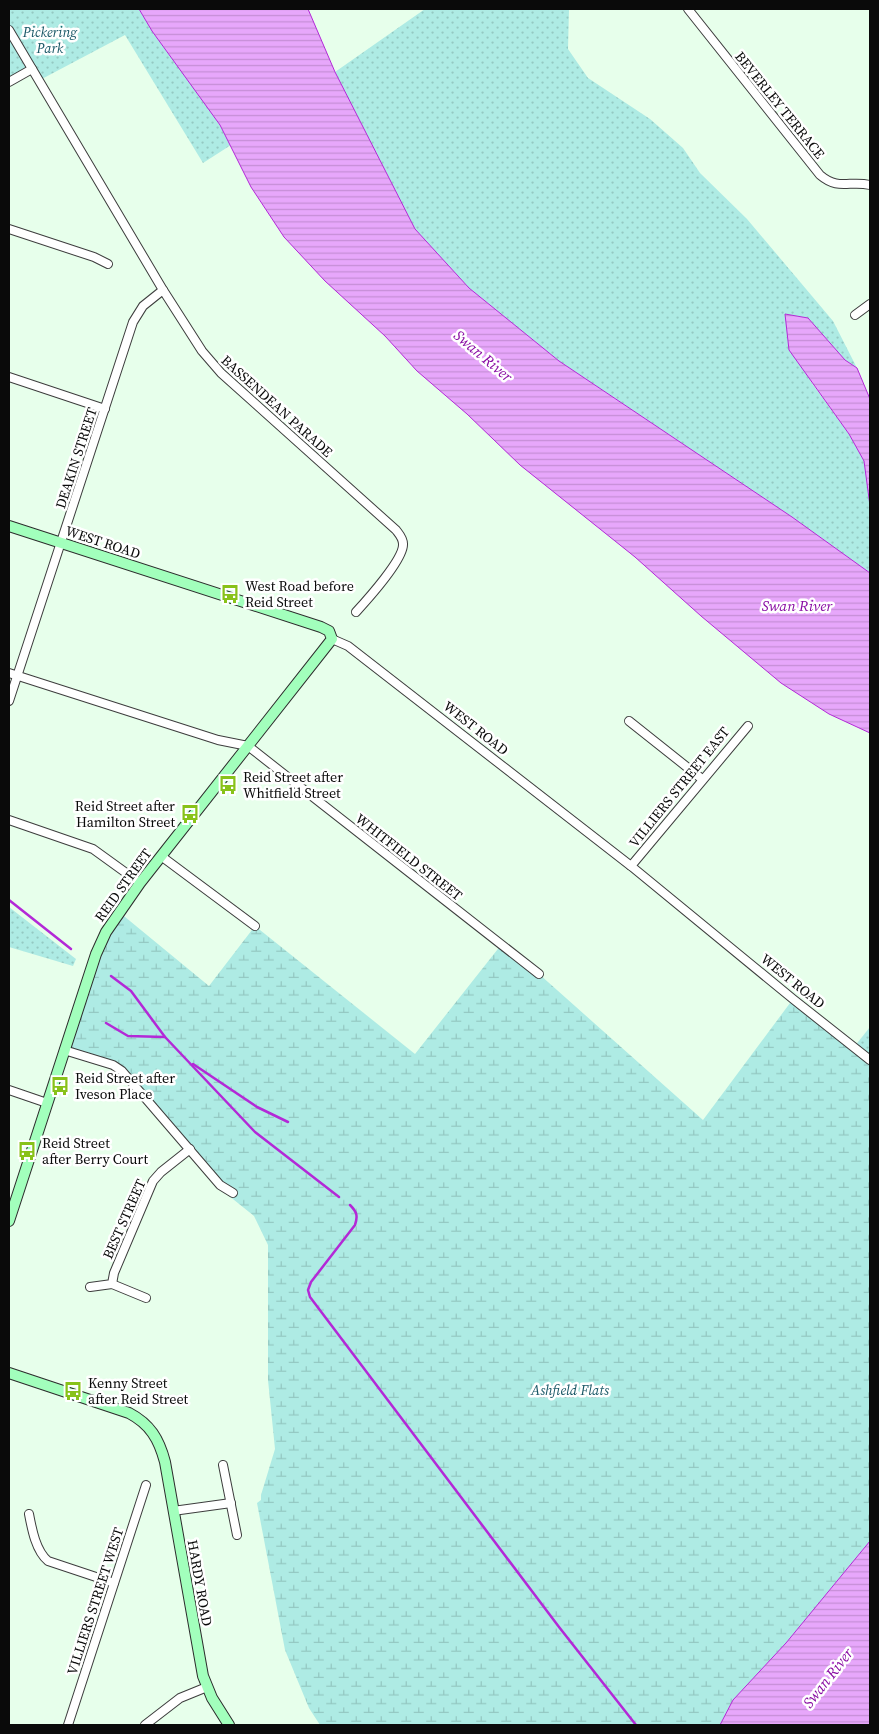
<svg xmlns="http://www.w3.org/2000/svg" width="879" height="1734" font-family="'Source Serif 4',serif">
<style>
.wetland{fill:url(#wetland-marsh)}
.park{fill:url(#park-dots)}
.water{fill:url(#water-rules);stroke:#b329d7}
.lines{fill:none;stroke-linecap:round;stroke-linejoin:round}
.stream{stroke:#b329d7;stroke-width:2.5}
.street-casing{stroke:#3d3d3d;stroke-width:10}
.secondary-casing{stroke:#2c2c2c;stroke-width:12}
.street{stroke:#fff;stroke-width:8}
.secondary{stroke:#a2ffbc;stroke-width:10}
.labels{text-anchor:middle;stroke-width:5;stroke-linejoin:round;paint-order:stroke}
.park-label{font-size:14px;font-style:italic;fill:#175665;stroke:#fff}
.street-label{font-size:14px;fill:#0a0a0a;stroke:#fff}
.poi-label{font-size:14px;fill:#0a0a0a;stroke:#fff;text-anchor:start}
.water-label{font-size:15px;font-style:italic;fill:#890ca3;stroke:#fff}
</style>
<defs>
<pattern id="wetland-marsh" width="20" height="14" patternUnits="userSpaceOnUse" patternTransform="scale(1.25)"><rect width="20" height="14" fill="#aeebe4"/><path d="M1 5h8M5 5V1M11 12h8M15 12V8" fill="none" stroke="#94c8c2"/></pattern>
<pattern id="park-dots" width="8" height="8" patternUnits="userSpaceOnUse" patternTransform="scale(1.25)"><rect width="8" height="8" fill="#aeebe4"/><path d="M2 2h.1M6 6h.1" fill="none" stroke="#94c8c2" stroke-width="1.8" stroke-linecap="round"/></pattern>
<pattern id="water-rules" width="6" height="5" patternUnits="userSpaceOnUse" patternTransform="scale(1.25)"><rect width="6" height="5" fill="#e7a7fb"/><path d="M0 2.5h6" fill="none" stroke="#c58ed6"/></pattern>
</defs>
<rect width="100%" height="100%" fill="#e7ffeb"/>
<!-- wetland -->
<path class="wetland" d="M119 912 209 986 255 926 415 1054 501 945 539 974 703 1120 793 999 870 1060V1541L786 1643 733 1700 720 1725H320L309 1708 285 1650 257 1503 261 1500V1495L275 1449 268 1380V1245L254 1216 218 1187 126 1076 111 1067 64 1052 96 954Z"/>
<!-- park -->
<g class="park">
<path d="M9 9H139C166 57 206 96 231 145L203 163 125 35 38 81 31 70 9 82Z"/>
<path d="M425 9H569L568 49 588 78 650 119 683 148 700 173 747 219 833 321 857 368 845 360 808 318 785 314 811 382 849 434 864 461 870 506V573L792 517 559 361 469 288 415 229 335 72Z"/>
<path d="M9 907 76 959 73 966 9 947Z"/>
<path d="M870 1027V1060L854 1047Z"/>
</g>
<!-- water -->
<g class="water">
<path d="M139 9H308L335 72 415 229 469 288 559 361 792 517 870 573V733L829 714 781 683 701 616 635 557 520 465 467 414 417 371 385 336 325 281 284 237 251 187 220 125 152 31Z"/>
<path d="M785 314 808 318 845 360 857 368 870 399V506L864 461 849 434 789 350Z"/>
<path d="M870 1541V1725H720L733 1700 786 1643Z"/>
</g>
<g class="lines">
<!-- stream -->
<g class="stream">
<path d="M9 900 71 949"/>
<path d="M111 976 131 991 165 1037 255 1132 339 1197"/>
<path d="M106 1023 128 1036 165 1037"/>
<path d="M193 1064 257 1107 288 1122"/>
<path d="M350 1205C357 1212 358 1216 355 1225L311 1282 308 1290 310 1297 559 1627 636 1725"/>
</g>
<!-- street casing -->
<g class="street-casing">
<g id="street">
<path d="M688 9 820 175C839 191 849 180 870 185"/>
<path d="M9 30 163 290 202 351 221 373 396 530C399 534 403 538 403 544 404 559 367 600 356 612"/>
<path d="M9 82 32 69"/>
<path d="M9 229 94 257 108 264"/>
<path d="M855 315 870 304"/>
<path d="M9 377 105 409"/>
<path d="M332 639 348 646 631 866 793 999 870 1060"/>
<path d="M9 673 218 740 248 746 539 974"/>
<path d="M9 701 133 322 143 306 163 290"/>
<path d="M629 721 702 779"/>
<path d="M9 820 93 849 140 883"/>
<path d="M161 856 255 926"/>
<path d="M631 866 748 726"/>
<path d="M64 1050 113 1065 122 1071 220 1185 233 1193"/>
<path d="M9 1090 47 1103"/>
<path d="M112 1284 146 1298"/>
<path d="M90 1287 112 1284 114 1273 153 1181 161 1172 190 1149"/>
<path d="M223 1465 237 1535"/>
<path d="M173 1511 231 1503"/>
<path d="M29 1514C32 1530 36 1551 48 1561L114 1583"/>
<path d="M68 1725 146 1485"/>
<path d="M145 1725 180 1698 207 1687"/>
</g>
</g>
<!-- secondary casing -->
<g class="secondary-casing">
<g id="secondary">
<path d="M9 526 321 627 329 631 332 639 140 883 106 932 96 954 9 1221"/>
<path d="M9 1373 129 1413C150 1424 159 1439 165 1462L203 1676 212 1698 229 1725"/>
</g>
</g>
<!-- street -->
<use href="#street" class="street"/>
<!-- secondary -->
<use href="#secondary" class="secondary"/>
</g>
<!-- icons -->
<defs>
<g id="bus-bare" transform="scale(1.5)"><path d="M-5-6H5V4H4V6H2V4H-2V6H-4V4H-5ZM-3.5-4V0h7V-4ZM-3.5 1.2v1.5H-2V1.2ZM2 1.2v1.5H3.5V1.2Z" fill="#88c219" stroke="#fff" stroke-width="2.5" paint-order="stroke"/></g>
</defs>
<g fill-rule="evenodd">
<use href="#bus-bare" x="230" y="594"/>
<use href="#bus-bare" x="228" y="785"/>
<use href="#bus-bare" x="190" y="814"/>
<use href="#bus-bare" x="60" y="1086"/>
<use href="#bus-bare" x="27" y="1151"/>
<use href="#bus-bare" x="73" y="1391"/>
</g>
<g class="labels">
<!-- park labels -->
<g class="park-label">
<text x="50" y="37">Pickering<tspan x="50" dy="16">Park</tspan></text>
<text x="570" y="1395">Ashfield Flats</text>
</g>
<!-- street labels -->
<g class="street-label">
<text transform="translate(780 105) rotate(51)" y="5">BEVERLEY TERRACE</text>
<text transform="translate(277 406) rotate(42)" y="5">BASSENDEAN PARADE</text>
<text transform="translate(76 458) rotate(-72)" y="5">DEAKIN STREET</text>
<text transform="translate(103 542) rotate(18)" y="5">WEST ROAD</text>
<text transform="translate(476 728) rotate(38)" y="5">WEST ROAD</text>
<text transform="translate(679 787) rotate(-51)" y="5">VILLIERS STREET EAST</text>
<text transform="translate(409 857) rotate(38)" y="5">WHITFIELD STREET</text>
<text transform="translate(123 885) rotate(-54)" y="5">REID STREET</text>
<text transform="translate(793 981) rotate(39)" y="5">WEST ROAD</text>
<text transform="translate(124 1219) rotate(-66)" y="5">BEST STREET</text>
<text transform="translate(200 1583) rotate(80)" y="5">HARDY ROAD</text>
<text transform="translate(95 1601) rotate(-72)" y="5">VILLIERS STREET WEST</text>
</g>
<!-- poi labels -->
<g class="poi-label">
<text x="245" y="591">West Road before<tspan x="245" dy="16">Reid Street</tspan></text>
<text x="243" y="782">Reid Street after<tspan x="243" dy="16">Whitfield Street</tspan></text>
<text x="175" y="811" text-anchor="end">Reid Street after<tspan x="175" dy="16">Hamilton Street</tspan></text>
<text x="75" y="1083">Reid Street after<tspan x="75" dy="16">Iveson Place</tspan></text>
<text x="42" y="1148">Reid Street<tspan x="42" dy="16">after Berry Court</tspan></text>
<text x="88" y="1388">Kenny Street<tspan x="88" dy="16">after Reid Street</tspan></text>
</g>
<!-- water labels -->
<g class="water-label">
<text transform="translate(483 356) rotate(40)" y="5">Swan River</text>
<text x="797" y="611">Swan River</text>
<text transform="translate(828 1678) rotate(-52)" y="5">Swan River</text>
</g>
</g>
<!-- border -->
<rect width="879" height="1734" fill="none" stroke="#0a0a0a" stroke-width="20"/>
</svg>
